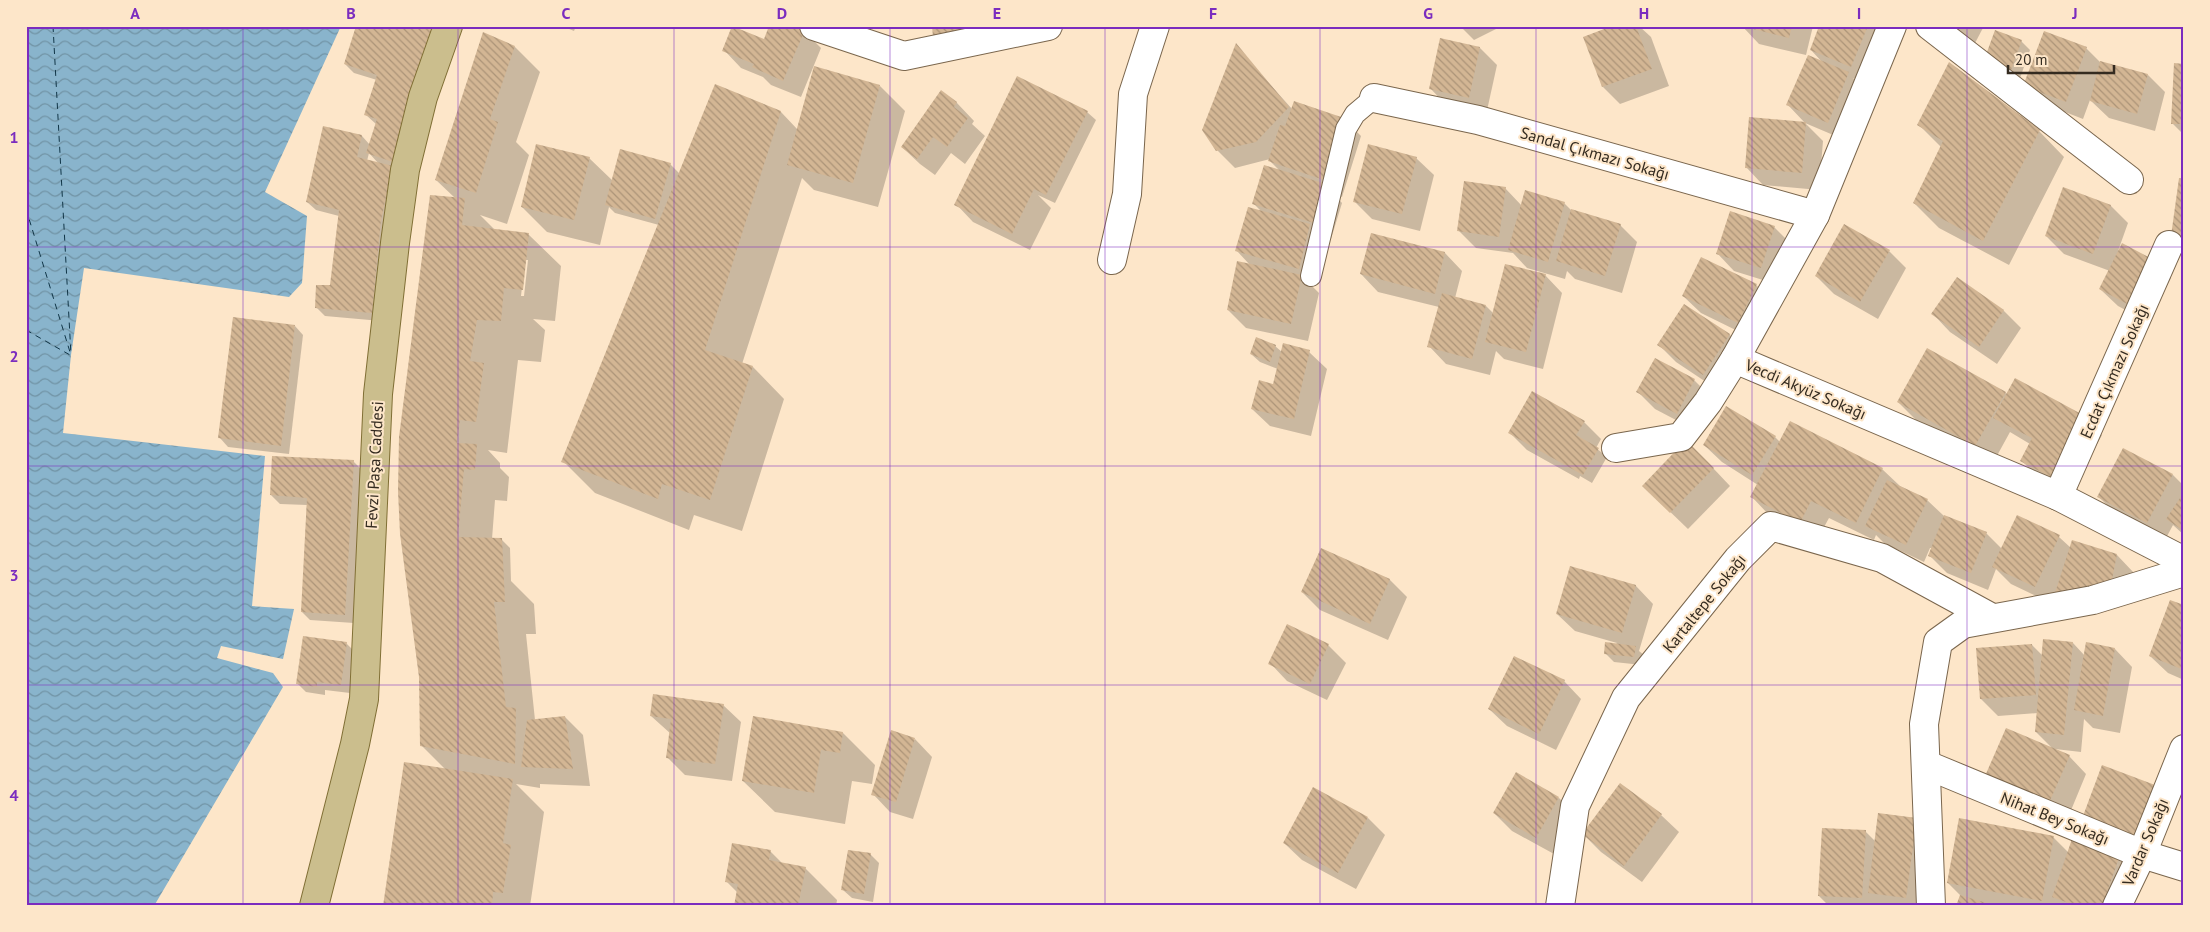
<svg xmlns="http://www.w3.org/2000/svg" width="2210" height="932" font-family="'PT Sans',sans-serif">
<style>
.water{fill:url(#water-waves)}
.shadow{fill:#0003;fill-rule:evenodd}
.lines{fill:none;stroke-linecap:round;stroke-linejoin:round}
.ferry{stroke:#103547;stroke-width:1;stroke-dasharray:6 5;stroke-linecap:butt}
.building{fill:url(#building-back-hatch)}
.service-casing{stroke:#7a664d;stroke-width:22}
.minor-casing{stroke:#7a664d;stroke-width:30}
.primary-casing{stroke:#806f35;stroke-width:30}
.service{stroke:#fff;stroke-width:20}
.minor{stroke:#fff;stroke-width:28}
.primary{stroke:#cbbe8d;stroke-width:28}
.grid{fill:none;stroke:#7b2cbf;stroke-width:1;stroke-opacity:0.55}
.labels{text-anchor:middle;stroke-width:4;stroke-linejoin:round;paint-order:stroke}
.street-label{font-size:16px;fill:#342b20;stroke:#fde6c9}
.neatline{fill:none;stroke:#7b2cbf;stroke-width:2}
.grid-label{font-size:16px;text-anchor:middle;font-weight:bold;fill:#7b2cbf}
</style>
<defs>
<pattern id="water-waves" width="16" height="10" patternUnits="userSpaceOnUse" patternTransform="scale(1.25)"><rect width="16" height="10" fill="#89b4cc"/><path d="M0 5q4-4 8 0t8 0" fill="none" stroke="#7193a5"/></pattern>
<pattern id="building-back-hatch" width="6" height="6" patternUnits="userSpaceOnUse" patternTransform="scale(1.25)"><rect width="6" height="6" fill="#d3b694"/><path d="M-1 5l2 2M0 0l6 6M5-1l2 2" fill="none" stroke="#ac9478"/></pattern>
</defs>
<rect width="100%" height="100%" fill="#fde6c9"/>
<!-- water -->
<path class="water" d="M26 26H341L265 192 307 216 302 283 289 297 84 268 71 355 63 433 265 456 252 606 294 609 283 659 221 646 217 658 273 673 283 687 154 906H26Z"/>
<!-- shadow -->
<g class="shadow">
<path d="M448 26 381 321 325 316 316 307 331 287 339 216 316 210 307 202 324 128 362 136 370 145 376 124 366 115 377 80 354 73 345 64ZM369 153 379 164 367 161Z"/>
<path d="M562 26H576L574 31Z"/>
<path d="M1460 26H1502L1474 40Z"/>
<path d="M1616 26H1639L1651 37 1669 86 1620 104 1603 87Z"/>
<path d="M1742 26H1813L1806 55 1759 44Z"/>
<path d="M1821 26H1880L1868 84 1853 78 1866 91 1845 140 1805 123 1788 105 1823 63 1811 50Z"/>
<path d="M1940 26H1984L1974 45Z"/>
<path d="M804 31 821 48 801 97 771 85 763 77 741 68 724 50Z"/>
<path d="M484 34 515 47 540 72 516 142 529 155 507 224 480 215 496 231 529 235 561 266 555 321 533 319 545 330 541 362 518 360 507 453 488 450 500 463V468L509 477 507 501 495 500 492 539H501L510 548 511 581 534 604 536 634H526L535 720 565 717 583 735 590 786 540 784V788L516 784 544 812 530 906H385L446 770 422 746 455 198 436 180ZM525 260H528L524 296H521Z"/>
<path d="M2021 41 2030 50 2019 81 1993 71Z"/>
<path d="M1236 46 1292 109 1344 119 1361 136 1342 197 1334 194 1342 203 1331 239 1321 236 1327 242 1316 286 1310 284 1319 293 1308 341 1246 328 1228 310 1250 265 1237 251 1262 212 1253 203 1280 171 1270 161V159L1235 168 1217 150Z"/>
<path d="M1480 48 1497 65 1486 115 1447 106 1430 88Z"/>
<path d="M2086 48 2100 62 2148 75 2165 92 2155 131 2109 118 2090 100 2083 119 2042 103 2025 85Z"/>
<path d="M2184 65V135L2172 123Z"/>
<path d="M716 86 781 112 798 130 880 86 905 111 878 207 814 190 802 178 742 364 753 367 784 399 742 531 694 515 689 530 595 493 563 461 659 225 615 213 609 207 600 245 547 232 522 207 589 158 613 181 670 164 680 174Z"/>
<path d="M941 92 957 103 974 121 972 124 985 136 965 164 951 153 935 175 920 164 902 147Z"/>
<path d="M1087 112 1096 120 1055 203 1038 195 1051 208 1030 250 973 222 956 204Z"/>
<path d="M1806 124 1823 141 1819 190 1763 185 1746 167Z"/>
<path d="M1919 125 2039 131 2064 157 2009 265 1939 228 1914 203 1942 148Z"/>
<path d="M1416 158 1434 175 1420 231 1372 219 1354 201Z"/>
<path d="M2184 180V247L2172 236Z"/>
<path d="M1505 188 1522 206 1564 203 1572 211 1620 225 1637 242 1622 293 1575 279 1567 271 1565 279 1527 268 1513 253 1476 248 1458 230Z"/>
<path d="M2064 188 2111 206 2128 223 2118 251 2153 261 2171 278 2148 322 2118 306 2100 289 2110 271 2064 254 2046 236Z"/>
<path d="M1774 227 1791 244 1779 285 1734 271 1717 253Z"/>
<path d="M1889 251 1906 268 1878 319 1834 294 1816 276Z"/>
<path d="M1445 253 1462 271 1455 298 1486 306 1494 314 1545 275 1562 293 1543 369 1504 359 1496 351 1490 375 1446 364 1429 346 1439 307 1378 292 1361 274Z"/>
<path d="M1756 285 1774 302 1756 340 1701 313 1683 296Z"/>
<path d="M1685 306 1730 335 1747 353 1721 392 1676 362 1659 345Z"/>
<path d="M2003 310 2021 328 1997 364 1950 332 1933 314Z"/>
<path d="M295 326 303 335 289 454 228 447 220 438Z"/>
<path d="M1275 346 1282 352H1309L1327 369 1311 436 1270 426 1252 409 1274 386 1278 369 1260 362 1251 354Z"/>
<path d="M1655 359 1694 380 1712 398 1695 430 1655 409 1638 392Z"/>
<path d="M2005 393 2085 418 2102 435 2070 495 2039 478 2021 460 2030 444 2010 432 1993 463 1916 420 1898 402Z"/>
<path d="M1584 422 1601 439 1596 448 1607 457 1592 483 1580 476 1579 479 1527 450 1510 433Z"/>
<path d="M1775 437 1780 442 1882 469 1900 486 1927 500 1944 516 1986 533 2002 549 2059 537 2071 548 2073 541 2117 555 2134 573 2053 604 2011 584 1996 569 1988 590 1947 573 1930 556 1932 548H1930L1924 562 1884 543 1876 535 1874 540 1829 518 1817 540 1769 515 1752 497 1758 485 1722 462 1704 445Z"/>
<path d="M2124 450 2173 475 2184 486V535L2173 525 2165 540 2116 514 2099 497Z"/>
<path d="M353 461 362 470 354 623 310 620 302 612 307 505 280 504 271 495Z"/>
<path d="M1713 468 1730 486 1688 529 1661 503Z"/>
<path d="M1322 549 1390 580 1407 597 1388 640 1320 610 1302 592Z"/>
<path d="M1571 567 1636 586 1653 604 1639 651 1644 655 1642 665 1614 662 1606 654 1617 643 1575 631 1557 614Z"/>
<path d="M2184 606V680L2168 673 2150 656Z"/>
<path d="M346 643 355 652 350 693 325 690V695L306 692 297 683Z"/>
<path d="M2073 643 2085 656 2115 649 2132 667 2120 733 2093 728 2084 719 2081 752 2055 749 2069 756 2086 774 2067 820 2004 793 2053 749 2036 732 2038 713 1998 716 1981 699 2032 645 2043 656Z"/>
<path d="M1328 645 1346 663 1327 700 1287 681 1270 663Z"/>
<path d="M1564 681 1581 699 1556 750 1507 726 1489 709Z"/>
<path d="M723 705 741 722 732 781 685 775 667 757 671 734 651 716Z"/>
<path d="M754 718 843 733 875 765 872 784 852 781 845 824 775 812 743 781Z"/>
<path d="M915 739 932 757 913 819 890 812 873 794Z"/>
<path d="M1559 798 1576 815 1554 854 1512 831 1494 813Z"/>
<path d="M1661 815 1679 832 1642 882 1601 852 1583 834Z"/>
<path d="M1368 818 1385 835 1356 889 1302 860 1284 843Z"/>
<path d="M1916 819 1924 906H1882L1880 903V906H1829L1819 896 1865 831 1876 842Z"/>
<path d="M2054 838 2069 853 2119 856 2136 874 2125 906H1957L1961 896 1948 883Z"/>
<path d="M770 851 783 864 805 868 837 900 836 906H735L738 893 726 881Z"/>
<path d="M870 854 879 863 873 902 852 898 843 890Z"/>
</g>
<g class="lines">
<!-- ferry -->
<g class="ferry">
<path d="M53 26 71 355"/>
<path d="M26 209 70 352"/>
<path d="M26 330 70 355"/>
</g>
</g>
<!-- building -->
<g class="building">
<path d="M356 26H436L393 162 366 153 377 119 364 115 377 75 344 64Z"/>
<path d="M732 26 764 39 769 26H797L805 30 783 81 752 67 754 64 722 51Z"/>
<path d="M932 26H998L933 37Z"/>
<path d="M1612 26H1636L1652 69 1602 87 1583 37Z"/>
<path d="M1741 26H1792L1789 38Z"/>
<path d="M1819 26H1868L1851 67 1810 50Z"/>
<path d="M1995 30 2022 40 2010 73 1983 63Z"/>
<path d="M2044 31 2087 47 2066 102 2023 86Z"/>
<path d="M483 32 515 46 490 119 498 122 476 193 435 180Z"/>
<path d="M1440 38 1480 47 1469 98 1429 89Z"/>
<path d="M1236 43 1289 107 1256 142 1216 151 1202 130Z"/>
<path d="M1808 55 1849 72 1828 123 1786 105Z"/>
<path d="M2100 61 2148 74 2137 114 2090 101Z"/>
<path d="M1949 62 2040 130 1983 241 1913 203 1943 141 1917 125Z"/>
<path d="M2174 63 2184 64V124H2171Z"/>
<path d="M814 66 880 85 853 183 787 165Z"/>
<path d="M1017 76 1088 111 1046 195 1034 189 1012 234 954 205Z"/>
<path d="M715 84 781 111 705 350 753 366 710 500 662 484 658 499 561 462Z"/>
<path d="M941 90 957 102 954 107 968 118 947 147 933 137 917 159 901 147Z"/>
<path d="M1294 101 1344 118 1324 180 1268 161 1280 125 1285 126Z"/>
<path d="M1749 117 1806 122 1802 173 1745 168Z"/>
<path d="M323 126 362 135 357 157 393 166 381 220 372 313 315 308 316 285H330L339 210 306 202Z"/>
<path d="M536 144 590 157 574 220 521 207Z"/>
<path d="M1368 144 1417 157 1402 214 1353 202Z"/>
<path d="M620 149 671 163 655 219 605 205Z"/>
<path d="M1264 165 1326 184 1314 223 1252 204Z"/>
<path d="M2179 178 2184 179V238L2171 236Z"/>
<path d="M1464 181 1506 187 1499 237 1457 231Z"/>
<path d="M2063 187 2111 205 2093 254 2045 236Z"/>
<path d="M1525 190 1565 202 1548 262 1508 250Z"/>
<path d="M430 195 465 198 462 225 529 233 523 290 504 288 501 321 477 320 470 361 484 363 476 422 460 420 457 443 477 444 475 470 464 469 458 537 502 538 505 602H494L506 707 516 708 515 764 420 746 419 677 400 534 398 491 399 437Z"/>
<path d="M1248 207 1310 224 1299 269 1235 251Z"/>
<path d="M1571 209 1621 224 1605 276 1556 261Z"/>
<path d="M1730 211 1775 226 1761 268 1716 254Z"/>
<path d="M1844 224 1890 250 1860 302 1815 276Z"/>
<path d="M1371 233 1445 252 1435 294 1360 274Z"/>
<path d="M2122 243 2154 260 2131 306 2099 289Z"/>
<path d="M1701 257 1757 284 1738 323 1682 296Z"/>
<path d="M1237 261 1302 275 1291 324 1227 310Z"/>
<path d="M1505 264 1546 274 1526 352 1485 342Z"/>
<path d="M1957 277 2004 310 1979 347 1931 314Z"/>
<path d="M1442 293 1486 305 1472 359 1427 347Z"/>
<path d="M1684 304 1730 334 1703 375 1657 345Z"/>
<path d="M233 317 295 325 281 446 218 438Z"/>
<path d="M1256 337 1276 345 1270 362 1250 354Z"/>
<path d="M1283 343 1310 350 1294 419 1251 409 1259 380 1273 384Z"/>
<path d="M1927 348 2006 392 1975 446 1897 402Z"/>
<path d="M1655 358 1695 379 1677 414 1636 392Z"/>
<path d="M2015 378 2085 416 2053 478 2020 461 2032 438 1993 418Z"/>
<path d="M1532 391 1585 421 1576 435 1599 448 1583 475 1508 433Z"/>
<path d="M1726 406 1776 436 1752 475 1703 445Z"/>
<path d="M1790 421 1883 468 1856 523 1811 501 1800 523 1750 497Z"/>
<path d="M1686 440 1714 468 1670 513 1642 486Z"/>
<path d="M2123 448 2173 474 2147 523 2097 497Z"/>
<path d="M272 456 354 460 345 615 301 612 307 498 270 495Z"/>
<path d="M1887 480 1928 499 1906 545 1865 526Z"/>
<path d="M2184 492V531L2166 519Z"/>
<path d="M1944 515 1987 532 1971 573 1928 556Z"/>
<path d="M2017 515 2060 535 2035 587 1992 567Z"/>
<path d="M2072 540 2117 554 2112 580 2080 595 2054 596Z"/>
<path d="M1321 548 1390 579 1370 624 1301 592Z"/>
<path d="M1570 566 1636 585 1622 633 1556 614Z"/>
<path d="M2170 600 2184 605V670L2149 656Z"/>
<path d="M1287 624 1329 644 1310 684 1268 664Z"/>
<path d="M303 636 347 642 341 685 317 682V687L296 684Z"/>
<path d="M2043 639 2073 642 2064 735 2035 732Z"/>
<path d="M1605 642 1636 646 1634 657 1604 654Z"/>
<path d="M2086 642 2115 648 2103 716 2074 710Z"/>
<path d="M2032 644 2036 695 1980 699 1976 648Z"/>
<path d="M1514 656 1565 680 1539 734 1488 709Z"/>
<path d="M653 694 724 704 715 764 666 758 671 719 650 716Z"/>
<path d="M565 716 573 769 521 767 527 720Z"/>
<path d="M753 716 843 732 840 753 821 750 814 793 742 781Z"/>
<path d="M2006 728 2070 755 2049 803 1985 776Z"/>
<path d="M891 730 915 738 896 802 871 795Z"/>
<path d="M404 762 513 779 503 843 511 845 503 893 493 892 492 906H383Z"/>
<path d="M2102 765 2155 785 2135 836 2083 816Z"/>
<path d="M1516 772 1559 797 1536 838 1493 813Z"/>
<path d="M1620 783 1662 814 1624 866 1582 834Z"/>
<path d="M1313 787 1368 817 1338 873 1283 843Z"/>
<path d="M1878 813 1917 818 1906 898 1868 893Z"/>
<path d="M1959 818 2054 836 2042 901 1947 883Z"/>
<path d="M1822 828 1866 830 1862 898 1818 896Z"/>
<path d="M2072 839 2120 855 2102 906H2077L2052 897Z"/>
<path d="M732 843 771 850 769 860 806 867 798 906H734L738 884 725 882Z"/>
<path d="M848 850 871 853 864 894 841 890Z"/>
<path d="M1960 895 1993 905V906H1956Z"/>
</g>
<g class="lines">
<!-- service casing -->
<g class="service-casing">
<path id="service" d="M1311 276 1346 129 1355 114 1374 98"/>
</g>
<!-- minor casing -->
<g class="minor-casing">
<g id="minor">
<path d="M814 26 904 56 1048 26"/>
<path d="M1892 26 1815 215 1735 359 2058 496 2184 561"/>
<path d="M1930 26 2129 180"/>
<path d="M1374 98 1478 120 1815 215"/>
<path d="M1112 260 1127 194 1133 94 1155 26"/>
<path d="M1616 448 1681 437 1708 402 1735 359"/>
<path d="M2058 496 2169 245"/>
<path d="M1927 765 2142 854 2184 867"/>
<path d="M1560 906 1575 806 1626 698 1738 559 1771 526 1882 558 1992 618"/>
<path d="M1931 906 1924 724 1938 642 1963 624 2093 600 2184 572"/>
<path d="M2117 906 2142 854 2184 749"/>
</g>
</g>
<!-- primary casing -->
<g class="primary-casing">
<path id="primary" d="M314 906 355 744 364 699 378 394 395 243 405 170 423 97 448 26"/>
</g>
<!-- service -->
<use href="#service" class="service"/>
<!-- minor -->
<use href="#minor" class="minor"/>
<!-- primary -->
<use href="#primary" class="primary"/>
</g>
<!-- grid -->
<path class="grid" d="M243 26V906M458 26V906M674 26V906M890 26V906M1105 26V906M1320 26V906M1536 26V906M1752 26V906M1967 26V906M26 247H2184M26 466H2184M26 685H2184"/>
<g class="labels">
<!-- street labels -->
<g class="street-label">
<text transform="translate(1595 153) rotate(16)" y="6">Sandal Çıkmazı Sokağı</text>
<text transform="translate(2114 371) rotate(-66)" y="6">Ecdat Çıkmazı Sokağı</text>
<text transform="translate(1806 389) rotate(23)" y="6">Vecdi Akyüz Sokağı</text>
<text transform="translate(374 465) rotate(-87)" y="6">Fevzi Paşa Caddesi</text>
<text transform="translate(1704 603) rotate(-51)" y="6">Kartaltepe Sokağı</text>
<text transform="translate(2055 818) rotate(22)" y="6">Nihat Bey Sokağı</text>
<text transform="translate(2145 842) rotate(-67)" y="6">Vardar Sokağı</text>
</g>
</g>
<!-- border -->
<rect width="2210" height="932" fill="none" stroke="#fde6c9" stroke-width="55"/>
<!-- scale -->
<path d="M2008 65v8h106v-8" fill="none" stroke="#342b20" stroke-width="2.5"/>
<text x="2015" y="65" font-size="15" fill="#342b20" stroke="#fde6c9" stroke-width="4" paint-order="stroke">20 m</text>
<rect x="28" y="28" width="2154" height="876" class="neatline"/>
<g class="grid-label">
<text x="135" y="19">A</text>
<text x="351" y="19">B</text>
<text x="566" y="19">C</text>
<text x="782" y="19">D</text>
<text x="997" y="19">E</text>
<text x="1213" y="19">F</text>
<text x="1428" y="19">G</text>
<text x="1644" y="19">H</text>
<text x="1859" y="19">I</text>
<text x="2075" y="19">J</text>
<text x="14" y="143">1</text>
<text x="14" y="362">2</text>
<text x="14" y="581">3</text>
<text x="14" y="801">4</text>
</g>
</svg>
